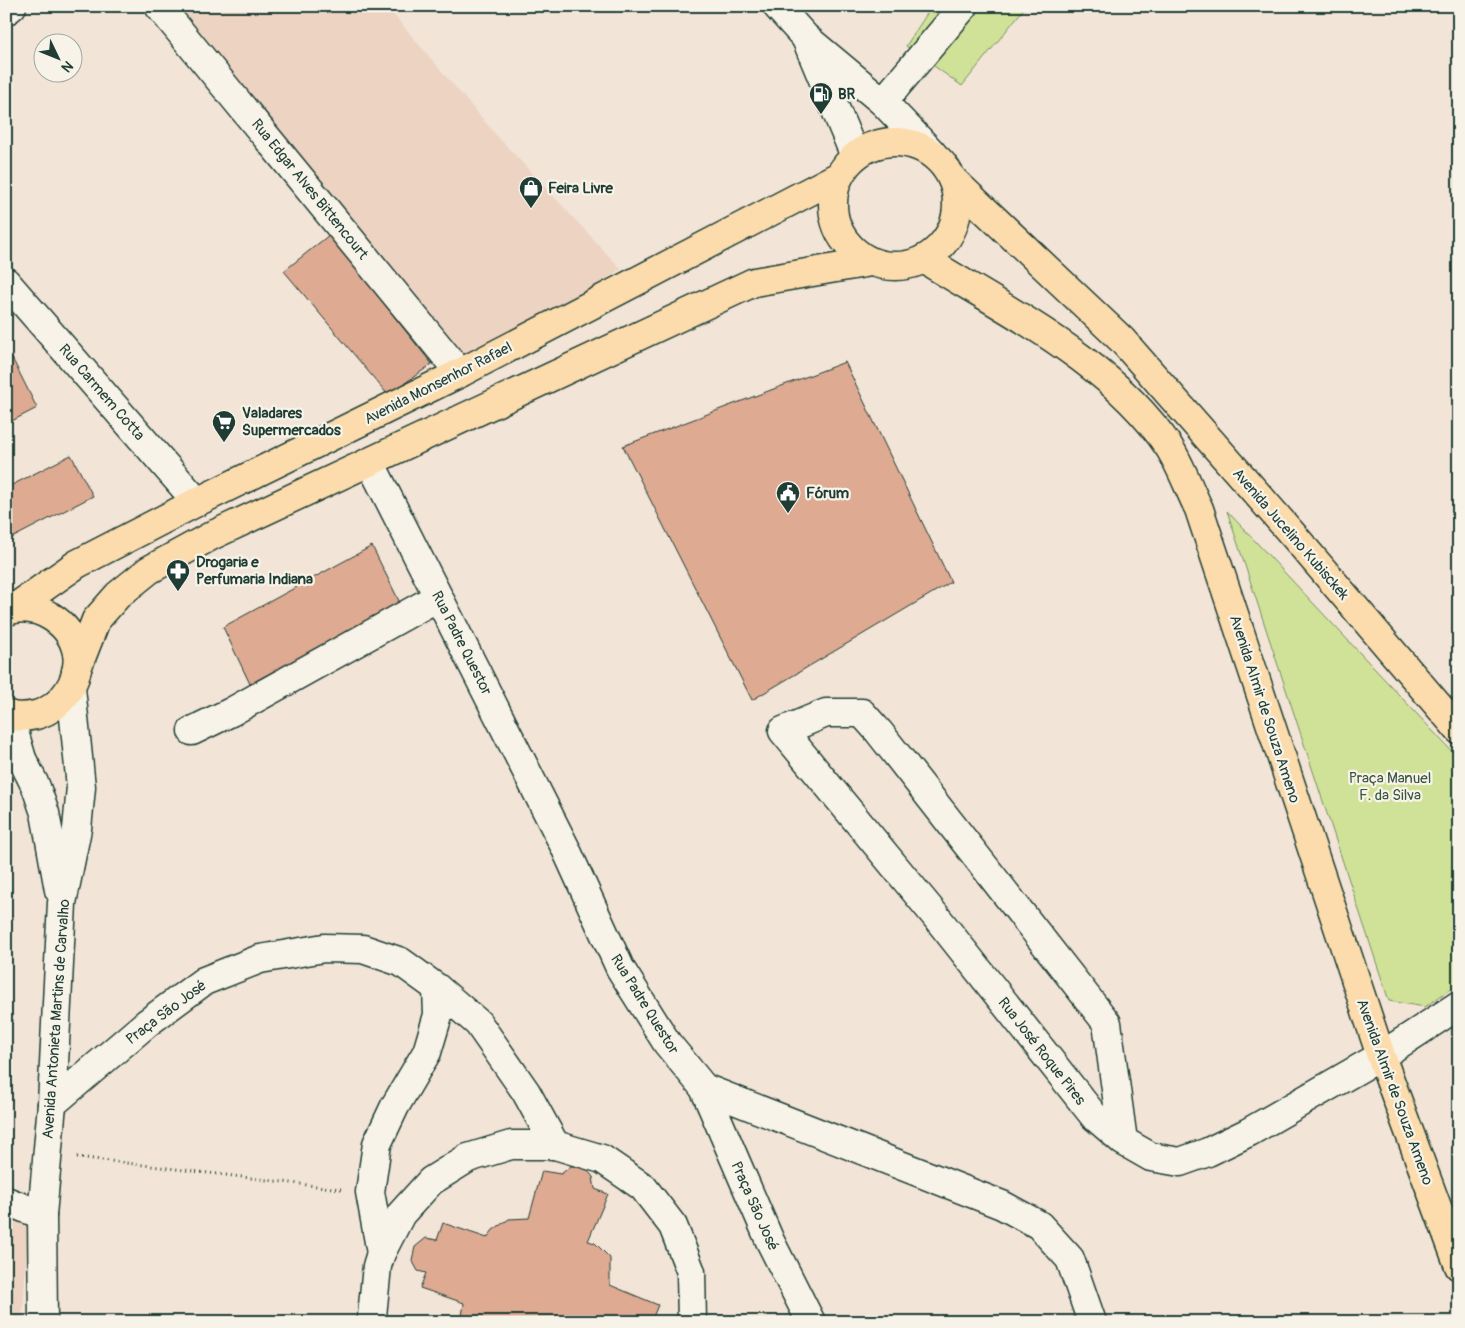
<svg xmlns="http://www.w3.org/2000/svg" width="1465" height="1328" font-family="Pangolin,sans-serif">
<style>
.built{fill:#ecd3c2}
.green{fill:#cfe297;stroke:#779066}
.building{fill:#deaa92;stroke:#1f3d34}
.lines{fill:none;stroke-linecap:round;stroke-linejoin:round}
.minor-casing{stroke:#1f3d34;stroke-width:31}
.major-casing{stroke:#1f3d34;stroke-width:31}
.path{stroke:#1f3d34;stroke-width:3;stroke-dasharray:1 4;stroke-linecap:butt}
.minor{stroke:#f7f3e8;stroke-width:28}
.major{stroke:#fcdcac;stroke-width:28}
.labels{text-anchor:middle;stroke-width:4.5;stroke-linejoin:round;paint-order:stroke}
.poi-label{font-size:15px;font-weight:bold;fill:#1f3d34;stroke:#f7f3e8;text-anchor:start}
.street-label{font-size:15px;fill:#1f3d34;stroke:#f7f3e8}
.park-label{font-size:15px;fill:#395643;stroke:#f7f3e8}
</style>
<rect width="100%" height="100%" fill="#f2e4d7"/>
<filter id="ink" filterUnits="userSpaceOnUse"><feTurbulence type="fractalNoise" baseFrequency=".02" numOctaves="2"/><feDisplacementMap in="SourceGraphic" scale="10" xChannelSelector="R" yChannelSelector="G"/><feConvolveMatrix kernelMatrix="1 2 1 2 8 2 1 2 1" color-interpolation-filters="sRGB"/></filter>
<g filter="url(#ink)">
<!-- built -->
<g class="built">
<path d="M152 6H386L497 136 621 269 460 373Z"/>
<path d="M6 1212 29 1219 22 1322H6Z"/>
</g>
<!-- green -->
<g class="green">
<path d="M932 6H1026L962 86 906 46Z"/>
<path d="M1227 511 1459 759V983L1425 1007 1389 1001Z"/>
</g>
<!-- building -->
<g class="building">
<path d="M329 235 432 364 388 395 284 271Z"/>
<path d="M12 358 37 408 6 424V361Z"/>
<path d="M845 362 951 582 752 700 623 446Z"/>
<path d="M71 455 93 496 6 541V488Z"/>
<path d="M372 546 400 603 250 684 223 627Z"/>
<path d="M571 1166H584L593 1177 595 1189 608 1194 588 1241 595 1243 610 1258V1285L658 1305 651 1322H465L462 1316 464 1303 420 1288 426 1273 418 1271 412 1260 415 1247 426 1238 437 1240 443 1223 487 1238 493 1230 509 1219 529 1218 542 1171 561 1174Z"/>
</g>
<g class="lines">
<!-- minor casing -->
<g class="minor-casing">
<g id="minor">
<path d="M159 6 460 373"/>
<path d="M777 6 805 37 883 102 932 153"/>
<path d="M6 11 12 6"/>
<path d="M807 41 855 156"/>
<path d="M883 102 964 6"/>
<path d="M6 282 197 502"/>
<path d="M370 462 565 847 620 968 667 1043 704 1088 1002 1205 1039 1225 1070 1259 1092 1322"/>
<path d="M9 715 22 759 36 787 45 813 59 890"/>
<path d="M192 731 231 712 438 597"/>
<path d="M704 1088 770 1241 811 1322"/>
<path d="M52 1104 147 1023 204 981 260 959 324 948 363 949 401 962 437 988 478 1023 526 1092 555 1145"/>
<path d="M1123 1141 1107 1023 879 732 862 713H826L783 731 934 914 1094 1116 1123 1141 1151 1157 1180 1162 1208 1152 1249 1132 1381 1056 1459 1005"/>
<path d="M6 1201 42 1215"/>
<path d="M381 1253 370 1192 377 1144 395 1106 427 1052 438 1015 437 988"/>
<path d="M43 1322 42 1215 52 1104 62 903 77 829 81 787 71 688"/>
<path d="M374 1322 372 1316 377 1266 381 1253 401 1214 431 1181 468 1158 511 1145H555L602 1159 643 1187 673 1226 691 1272 692 1322"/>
</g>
</g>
<!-- major casing -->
<g class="major-casing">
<g id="major">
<circle cx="895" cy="204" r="62"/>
<path d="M952 179 1122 340 1294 536 1459 730"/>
<path d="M924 259C1009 312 1112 362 1169 447 1181 466 1189 489 1199 509L1381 1056 1459 1266"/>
<path d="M13 609 77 564 197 502 460 373 839 176"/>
<path d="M76 671 96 620 118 595 149 570 213 535 754 282 871 262"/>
<path d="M6 714C15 718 27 717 36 715 62 708 81 680 77 653 71 622 37 601 7 611"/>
</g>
</g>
<!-- path -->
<path class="path" d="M77 1157 341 1189"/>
<!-- minor -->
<use href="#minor" class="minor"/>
<!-- major -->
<use href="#major" class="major"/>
</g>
</g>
<!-- icons -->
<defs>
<g id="fuel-pin" transform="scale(1.25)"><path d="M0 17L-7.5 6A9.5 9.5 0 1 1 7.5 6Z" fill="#1f3d34" stroke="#f7f3e8"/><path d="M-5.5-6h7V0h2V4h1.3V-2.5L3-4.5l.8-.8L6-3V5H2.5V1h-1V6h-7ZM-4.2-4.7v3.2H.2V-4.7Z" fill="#fff"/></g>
<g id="shop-pin" transform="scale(1.25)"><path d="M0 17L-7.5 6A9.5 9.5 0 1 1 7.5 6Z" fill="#1f3d34" stroke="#f7f3e8"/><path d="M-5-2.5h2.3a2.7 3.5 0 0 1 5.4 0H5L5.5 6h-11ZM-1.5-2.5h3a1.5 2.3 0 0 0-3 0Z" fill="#fff"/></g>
<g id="supermarket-pin" transform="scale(1.25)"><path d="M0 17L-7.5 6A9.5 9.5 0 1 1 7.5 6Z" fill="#1f3d34" stroke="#f7f3e8"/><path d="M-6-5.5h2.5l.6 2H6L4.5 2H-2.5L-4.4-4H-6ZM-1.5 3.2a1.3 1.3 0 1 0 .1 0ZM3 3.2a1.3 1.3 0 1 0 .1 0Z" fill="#fff"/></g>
<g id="civic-pin" transform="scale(1.25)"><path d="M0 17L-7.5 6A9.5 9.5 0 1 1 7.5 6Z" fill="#1f3d34" stroke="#f7f3e8"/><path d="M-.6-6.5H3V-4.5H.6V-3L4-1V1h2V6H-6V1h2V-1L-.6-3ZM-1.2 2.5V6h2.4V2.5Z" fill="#fff"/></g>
<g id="pharmacy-pin" transform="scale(1.25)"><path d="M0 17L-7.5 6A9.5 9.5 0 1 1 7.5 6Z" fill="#1f3d34" stroke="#f7f3e8"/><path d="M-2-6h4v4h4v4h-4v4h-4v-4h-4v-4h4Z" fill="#fff"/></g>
</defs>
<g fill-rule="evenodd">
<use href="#fuel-pin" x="821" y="94"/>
<use href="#shop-pin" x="531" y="188"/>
<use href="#supermarket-pin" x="224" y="422"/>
<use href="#civic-pin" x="788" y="493"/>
<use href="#pharmacy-pin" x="178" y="571"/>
</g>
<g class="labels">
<!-- poi labels -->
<g class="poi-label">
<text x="838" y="99">BR</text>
<text x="548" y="193">Feira Livre</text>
<text x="242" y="418">Valadares<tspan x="242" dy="17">Supermercados</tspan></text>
<text x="806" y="498">Fórum</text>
<text x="196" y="567">Drogaria e<tspan x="196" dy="17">Perfumaria Indiana</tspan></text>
</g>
<!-- street labels -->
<g class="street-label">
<text transform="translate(310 189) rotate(51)" y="5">Rua Edgar Alves Bittencourt</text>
<text transform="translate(438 383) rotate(-27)" y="5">Avenida Monsenhor Rafael</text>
<text transform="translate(102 392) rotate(49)" y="5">Rua Carmem Cotta</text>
<text transform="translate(1291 534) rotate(49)" y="5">Avenida Jucelino Kubisckek</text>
<text transform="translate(462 643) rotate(63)" y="5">Rua Padre Questor</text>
<text transform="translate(1265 709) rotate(72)" y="5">Avenida Almir de Souza Ameno</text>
<text transform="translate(645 1004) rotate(58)" y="5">Rua Padre Questor</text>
<text transform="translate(166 1012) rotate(-37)" y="5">Praça São José</text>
<text transform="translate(56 1019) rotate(-86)" y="5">Avenida Antonieta Martins de Carvalho</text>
<text transform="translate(1042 1051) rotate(52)" y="5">Rua José Roque Pires</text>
<text transform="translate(1395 1092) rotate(70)" y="5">Avenida Almir de Souza Ameno</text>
<text transform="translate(755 1206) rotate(66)" y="5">Praça São José</text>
</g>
<!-- park labels -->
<g class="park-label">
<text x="1390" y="783">Praça Manuel<tspan x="1390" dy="17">F. da Silva</tspan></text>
</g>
</g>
<!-- margin -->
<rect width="1465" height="1328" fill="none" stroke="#f7f3e8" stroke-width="25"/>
<rect x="12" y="12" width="1440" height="1303" fill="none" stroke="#1f3d34" stroke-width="2" filter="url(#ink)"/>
<!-- north arrow -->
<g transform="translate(58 58) rotate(133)"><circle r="24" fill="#f7f3e8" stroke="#a1aaa0"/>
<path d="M0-4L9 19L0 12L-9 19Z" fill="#1f3d34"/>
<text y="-8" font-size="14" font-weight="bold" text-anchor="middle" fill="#1f3d34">N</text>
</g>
</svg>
